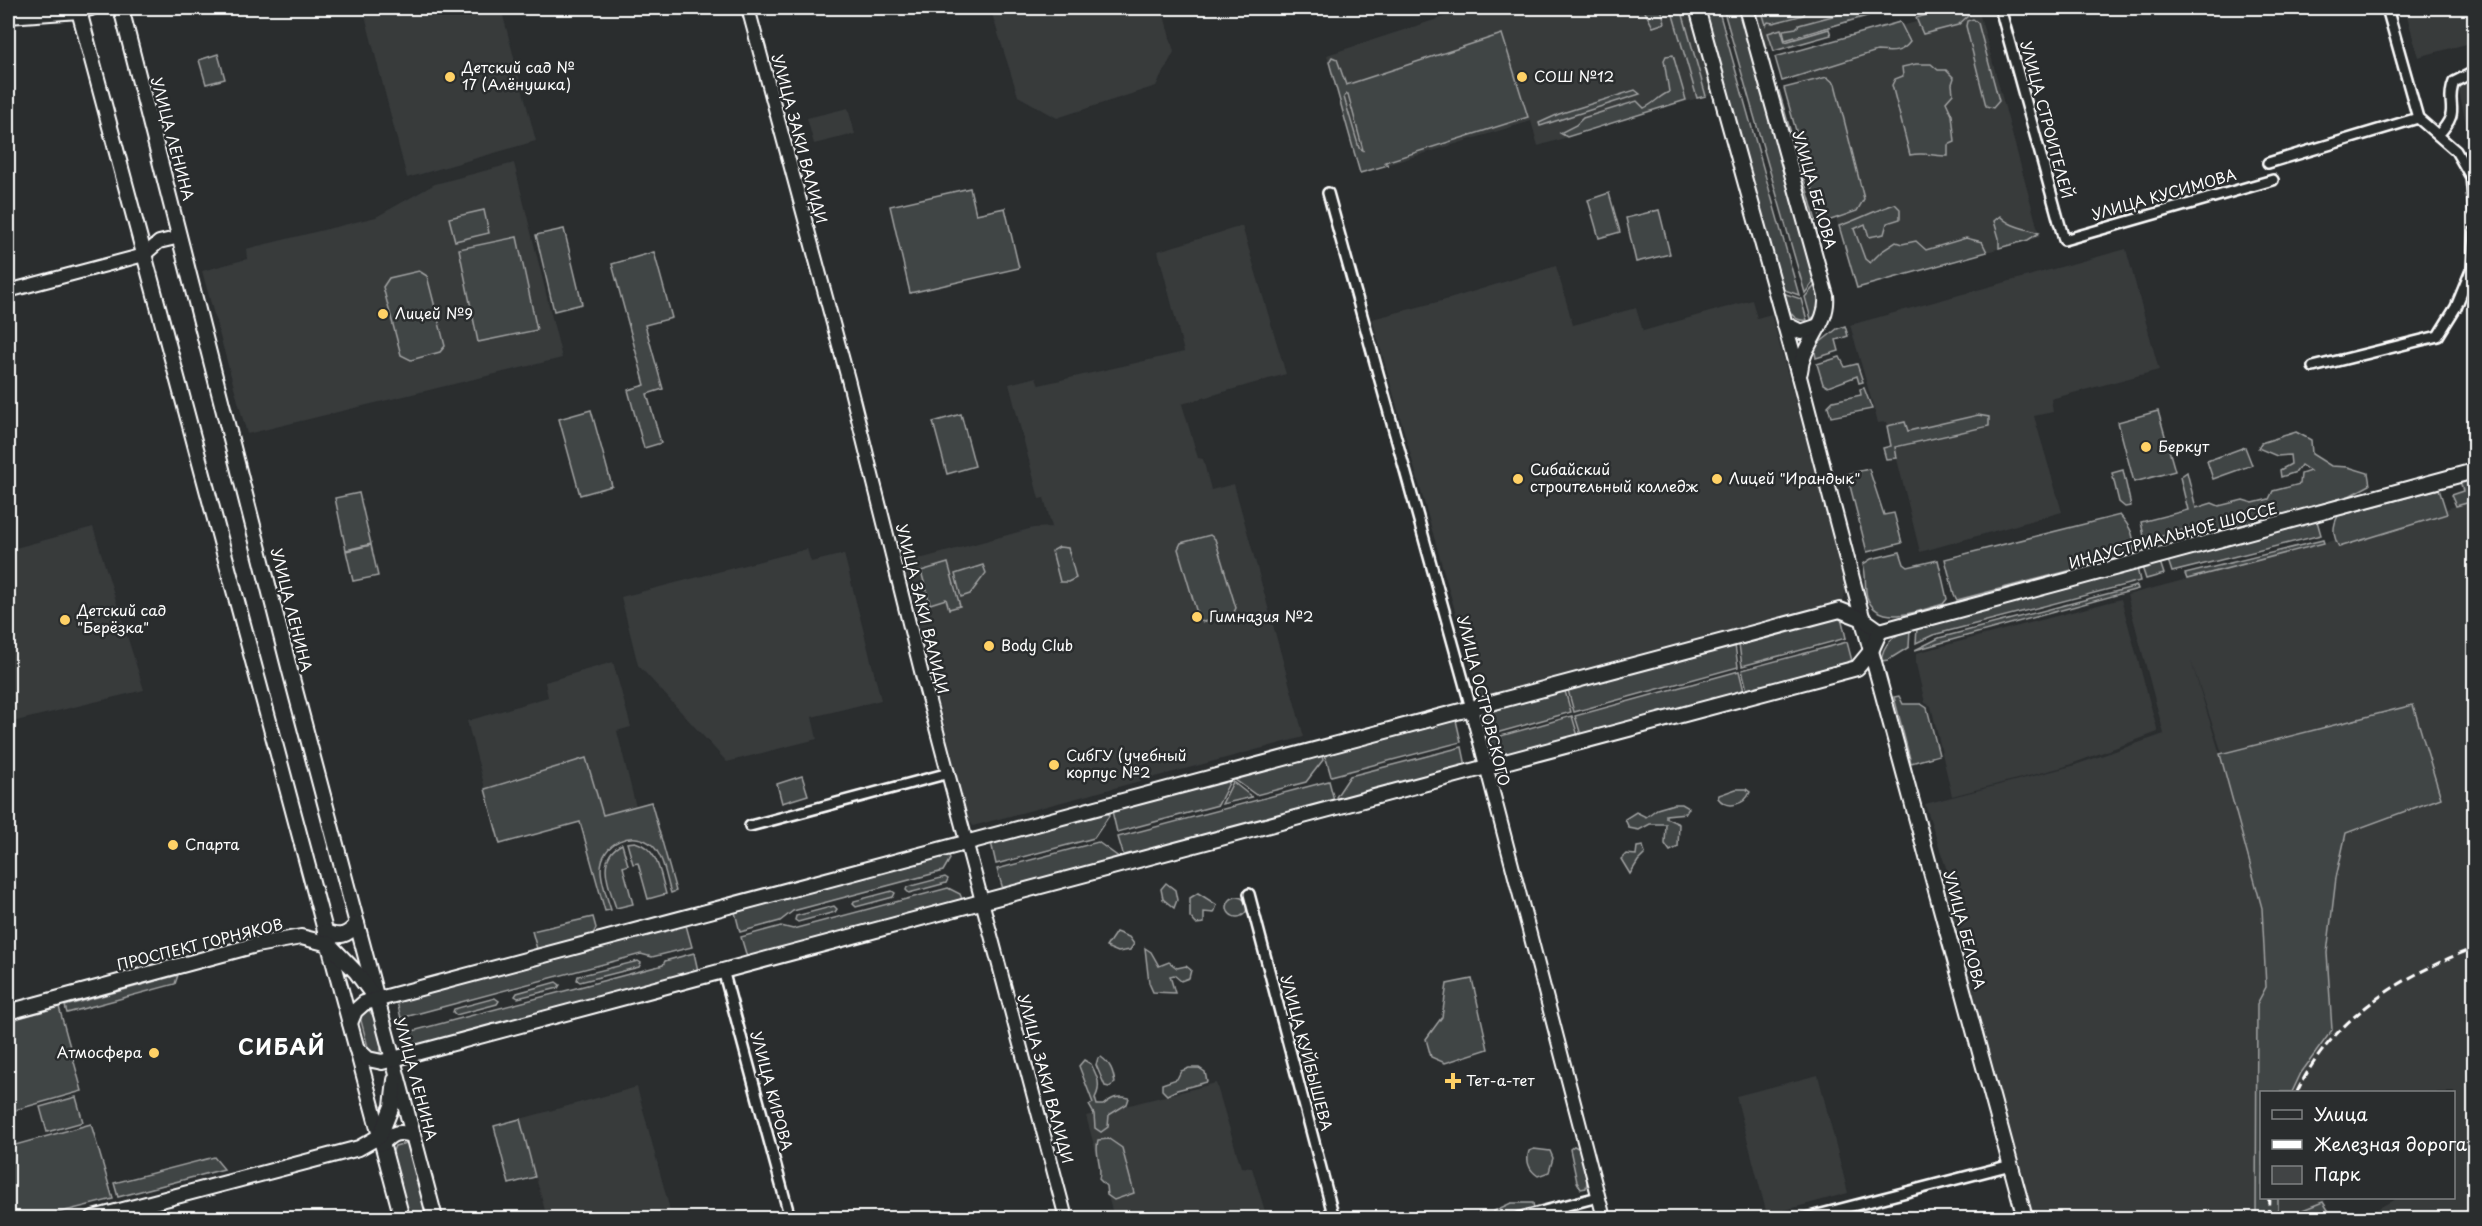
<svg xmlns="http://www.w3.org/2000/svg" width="2482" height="1226" font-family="'Playpen Sans',sans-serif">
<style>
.built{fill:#373a3b}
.green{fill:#414445;stroke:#a0a2a2;stroke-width:1.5;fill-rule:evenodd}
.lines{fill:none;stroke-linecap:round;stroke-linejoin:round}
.minor-casing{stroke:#fff;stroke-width:14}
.tertiary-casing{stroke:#fff;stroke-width:16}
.secondary-casing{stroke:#fff;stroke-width:18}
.minor{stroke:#2a2d2e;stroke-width:9}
.tertiary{stroke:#2a2d2e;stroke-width:12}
.secondary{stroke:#2a2d2e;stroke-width:14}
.rail{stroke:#fff;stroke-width:3;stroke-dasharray:9 4.5;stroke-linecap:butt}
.poi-dot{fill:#ffd166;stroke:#2a2d2e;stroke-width:2}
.labels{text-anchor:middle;stroke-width:5;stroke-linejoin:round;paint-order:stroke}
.poi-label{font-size:15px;fill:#fff;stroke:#2a2d2e;text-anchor:start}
.street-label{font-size:15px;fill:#fff;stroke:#2a2d2e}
.district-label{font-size:21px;font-weight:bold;letter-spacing:1.5px;fill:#fff;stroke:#2a2d2e}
</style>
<rect width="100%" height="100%" fill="#2a2d2e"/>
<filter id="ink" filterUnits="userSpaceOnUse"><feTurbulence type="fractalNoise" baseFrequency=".0167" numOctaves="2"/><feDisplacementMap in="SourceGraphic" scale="12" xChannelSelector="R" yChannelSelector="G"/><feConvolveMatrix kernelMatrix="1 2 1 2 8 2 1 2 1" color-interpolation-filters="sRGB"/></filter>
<g filter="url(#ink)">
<!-- built -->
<g class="built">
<path d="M383 8H501L536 141 407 178 364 12Z"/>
<path d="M990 8H1162L1174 52 1156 86 1057 118 1018 96Z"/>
<path d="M1471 8H1690L1715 93 1538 146 1531 121 1360 173 1327 55Z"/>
<path d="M1753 8H1896L1764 47Z"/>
<path d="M1968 8H1978L2040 237 1856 289 1790 56Z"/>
<path d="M2405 8H2474V42L2418 57Z"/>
<path d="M2474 82V162L2458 86Z"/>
<path d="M848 108 855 134 814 144 807 118Z"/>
<path d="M514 163 562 358 247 434 202 271 247 259 246 249 376 217 435 184Z"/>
<path d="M1242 226 1286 374 1182 404 1198 458 1203 459 1211 490 1234 484 1304 737 973 826 967 818 903 558H923L1033 528 1052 527 1044 498 1039 499 1009 384 1036 377 1039 385 1184 352 1158 251Z"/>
<path d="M2126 249 2159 370 2051 399 2053 412 2034 416 2062 512 1920 552 1894 447 1890 441 1886 422 1878 423 1850 325Z"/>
<path d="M1556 266 1573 325 1636 308 1643 331 1752 300 1757 318 1771 314 1847 586 1842 604 1835 608 1486 703 1480 699 1372 319 1449 299Z"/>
<path d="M2474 501V1218H2361L2397 1198H2454V1092H2292L2301 1073 2332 1030 2327 953 2336 878 2346 833 2441 798 2413 705 2222 753 2191 661 2220 754 2262 908 2266 988 2257 1004 2256 1218H2033L1944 889 1952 886 1925 804 2072 766 2164 734 2127 595 2335 540 2340 547 2446 515 2445 509Z"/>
<path d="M93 527 144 690 8 723V550Z"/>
<path d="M807 549 811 562 844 554 881 700 812 717 817 739 727 762 638 665 621 597Z"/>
<path d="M2121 599 2158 732 2063 767 1952 796 1931 706 1925 703 1916 664V653Z"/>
<path d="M613 662 631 727 617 731 636 807 500 844 467 721 548 697 545 682Z"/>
<path d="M1818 1075 1848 1193 1767 1215 1736 1096Z"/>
<path d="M1216 1083 1241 1167 1252 1168 1267 1218H1114L1086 1116Z"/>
<path d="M637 1087 670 1210 640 1218H547L520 1119Z"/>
<path d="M2278 1198H2328L2323 1202 2282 1218H2278Z"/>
</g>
<!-- green -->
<g class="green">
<path d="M1643 8H1661L1665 23 1653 27Z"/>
<path d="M1671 8H1681L1706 96 1697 98Z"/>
<path d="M1704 8H1718L1799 295 1782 289Z"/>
<path d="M1723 8H1740L1817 277 1805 293Z"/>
<path d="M1761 8H1803L1805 11 1804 15 1773 23 1768 22 1766 25Z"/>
<path d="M1862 8H1882L1880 12 1785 40 1783 30 1796 28 1799 25Z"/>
<path d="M1950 8H1967L1969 15 1958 25 1923 34 1916 18Z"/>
<path d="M1973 19 1978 23 1999 101 1993 108 1986 106 1966 26 1967 21Z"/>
<path d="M1900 22 1910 42C1901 54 1891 52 1877 51L1782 81 1775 57Z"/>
<path d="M1781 29 1785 42 1829 29 1831 35 1774 51 1768 33Z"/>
<path d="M1502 34 1528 117 1385 162 1388 165 1360 173 1329 62 1332 57 1337 59 1346 85ZM1347 94H1348L1363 150 1359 148 1346 104 1344 97Z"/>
<path d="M218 54 225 79 206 84 199 60Z"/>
<path d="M1673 55 1686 100 1567 137 1560 133 1576 125 1583 118 1637 101 1644 108C1654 104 1659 96 1669 92L1664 60 1666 56Z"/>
<path d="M1916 64H1931L1938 70H1946L1954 78 1952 84 1953 94 1946 102 1952 115 1955 142 1948 145V156C1934 156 1924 152 1910 155L1892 85 1895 79 1903 76 1902 67Z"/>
<path d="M1827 77 1835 84 1864 199 1857 211 1822 223 1784 88Z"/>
<path d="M1635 90 1640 94 1540 126 1539 123 1559 114Z"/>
<path d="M1779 91 1816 221 1813 222 1776 92Z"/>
<path d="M970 188 976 214 1005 208 1019 268 910 293 890 206Z"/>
<path d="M1609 193 1620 232 1599 238 1588 200Z"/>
<path d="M1895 204 1900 209V219L1887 223 1884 234 1869 237 1865 224 1854 229 1865 259 1870 263 1882 251 1896 242 1902 244 1916 241 1926 250 1966 238 1982 242 1987 252 1857 288 1839 226C1858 220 1875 210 1895 204Z"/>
<path d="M484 210 489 233 455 241 449 218Z"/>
<path d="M1659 210 1670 254 1636 262 1626 218Z"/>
<path d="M2000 216C2010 227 2025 228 2039 233L2028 240 1999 248V238L1994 221Z"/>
<path d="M564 229 582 304 554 311 536 235Z"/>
<path d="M517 237 537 330 478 342 459 249Z"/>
<path d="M654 252 672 318 645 325 663 389 647 394 661 443 644 448 628 390 645 385 612 264Z"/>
<path d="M419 271 427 276 445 346 440 352 411 360 401 355 383 287 389 278Z"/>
<path d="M1818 282C1820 296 1826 311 1811 319L1805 297Z"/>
<path d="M1783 293 1801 299 1807 320C1791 323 1787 306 1783 293Z"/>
<path d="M1845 326 1848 336 1836 340 1839 351 1816 358 1814 347 1837 329Z"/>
<path d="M1840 357 1845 367 1857 364 1863 382 1859 383 1857 376 1828 387 1823 384 1817 364Z"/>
<path d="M1864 388 1872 409 1831 417 1828 406 1833 401 1861 395 1860 389Z"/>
<path d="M591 410 612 486 580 495 559 419Z"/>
<path d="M2158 411 2175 471 2134 482 2118 422Z"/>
<path d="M961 414 975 466 947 474 933 422Z"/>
<path d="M1978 415 1989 417V426L1895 447 1897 458 1886 459 1883 448 1891 446 1887 426 1905 422 1908 431Z"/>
<path d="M2296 432 2311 440 2312 454 2331 466 2348 467 2368 473 2370 485 2349 496 2203 537 2193 527 2145 541 2141 522 2188 510 2180 477 2187 472 2196 508 2212 503 2219 506 2243 500 2253 503 2269 499 2273 491 2300 484 2301 474 2310 471 2301 465 2296 472 2281 477 2280 470 2291 464 2290 455 2277 456 2258 448 2261 443Z"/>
<path d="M2245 447 2252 465 2213 479 2207 461Z"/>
<path d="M1869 469 1884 515 1894 513 1902 543 1867 552 1847 474Z"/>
<path d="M2123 470 2131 506 2125 507 2119 502 2112 473Z"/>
<path d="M2474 477V501L2456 506 2451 495 2463 491 2460 481Z"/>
<path d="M2439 489 2447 514 2339 547C2333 536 2332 527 2338 516Z"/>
<path d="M359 493 371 544 346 550 335 498Z"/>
<path d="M2120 515C2131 528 2136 537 2133 554L1957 600 1954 594 1945 559Z"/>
<path d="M2317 521 2321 535 2172 572 2168 560Z"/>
<path d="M1210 535 1215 539 1236 608 1233 614 1203 622 1199 620 1178 549 1181 543Z"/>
<path d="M2323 540 2324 543 2187 579 2185 574Z"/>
<path d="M371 545 378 576 353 581 346 551Z"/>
<path d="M1059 547 1068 548 1076 578 1068 582H1060L1052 551Z"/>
<path d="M1900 552 1904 564 1908 567 1938 560 1947 599 1943 604C1921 610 1878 629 1867 597 1864 586 1867 575 1863 564L1871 559Z"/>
<path d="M2160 562 2164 574 2146 579 2142 567Z"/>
<path d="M948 563 960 606 949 609 946 599 930 604 921 571Z"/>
<path d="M983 565 986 573 970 594 961 597 955 574Z"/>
<path d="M2137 568 2140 581 1933 635 1916 643 1917 628Z"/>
<path d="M2137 586 2138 589 1915 650 1939 638Z"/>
<path d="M1838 617 1842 621 1846 638 1742 666 1739 644Z"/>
<path d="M1910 629 1909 647 1888 660 1881 661C1883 643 1894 635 1910 629Z"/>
<path d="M1847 642 1852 661 1747 690 1742 670Z"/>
<path d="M1735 645 1738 667 1574 712 1568 690Z"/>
<path d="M1739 671 1744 691 1581 735 1575 716Z"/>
<path d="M1565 691 1571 712 1489 735 1484 713Z"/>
<path d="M1899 696 1903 704H1921L1927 708 1939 755 1911 763 1894 697Z"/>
<path d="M2413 705 2441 798 2346 833 2336 878 2327 953 2332 1030 2301 1073 2292 1092H2262V1198H2278V1218H2256L2257 1004 2266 987 2262 908 2220 754Z"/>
<path d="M1572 716 1578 736 1495 759 1490 739Z"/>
<path d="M1456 720 1461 742 1331 776 1325 755Z"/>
<path d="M1462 747 1466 766 1337 799 1336 797 1350 776Z"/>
<path d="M1322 755 1323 760 1306 782 1256 795 1234 779Z"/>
<path d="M586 758 603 815 651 802 676 891 671 893C666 878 664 856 652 845 633 828 601 843 601 869 601 882 607 897 611 910L605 911 580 822 500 844 485 789Z"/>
<path d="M802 776 808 795 782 803 777 784Z"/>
<path d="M1231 779 1218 805 1117 832 1112 811Z"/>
<path d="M1329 781 1334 800 1124 857 1118 837Z"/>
<path d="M1233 782 1252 797 1222 804Z"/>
<path d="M1736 789H1746L1750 792C1745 805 1727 810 1718 798L1719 795Z"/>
<path d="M1674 804H1682L1689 808 1686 813 1666 815V818L1679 824 1678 847 1670 851 1665 844 1666 824H1650L1639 830 1629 828 1625 819 1636 812 1646 817 1657 809Z"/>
<path d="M1107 812 1109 816 1094 838 996 864 991 842Z"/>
<path d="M635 842C659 849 660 874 666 894L648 899 638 863 633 864 627 843Z"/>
<path d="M1098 842 1120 858 1003 889 997 869Z"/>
<path d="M622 844 628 865 623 867 633 904 616 908C609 886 595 858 622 844Z"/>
<path d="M1643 846 1645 854 1638 861 1630 874 1621 859 1626 854 1636 855 1637 847Z"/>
<path d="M949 854 950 859 943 871 793 911 780 921 740 932 735 912Z"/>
<path d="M945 877 948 879 946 883 909 893 906 890 907 887Z"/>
<path d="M1166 883 1175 890 1177 900 1174 908 1163 899 1161 889Z"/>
<path d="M948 888 960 894 962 899 747 957 741 937 781 926 793 929Z"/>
<path d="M892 891 895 893 893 897 856 907 853 904 854 901Z"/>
<path d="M1198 893 1217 905 1214 913 1204 912V923L1196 924 1190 917V898Z"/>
<circle cx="1237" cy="907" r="10"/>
<path d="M834 906 837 909 835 912 798 922 795 920 796 916Z"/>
<path d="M593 917 596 928 592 936 537 949 532 931Z"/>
<path d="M686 925 692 947 652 957 641 954 401 1018 397 1002Z"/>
<path d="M1116 932 1129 937 1134 944 1130 950 1118 952 1106 947Z"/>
<path d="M1145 948 1151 952 1159 966 1169 962 1177 968 1186 966 1191 970 1189 978 1181 981 1174 975 1170 976 1175 993 1153 992 1149 983Z"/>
<path d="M694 953 698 971 409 1048 405 1033 663 965 665 961Z"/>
<path d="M638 961 641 963 639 967 580 982 577 980 578 976Z"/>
<path d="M178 975 175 984 67 1013 65 1006Z"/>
<path d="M1472 979 1488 1049 1445 1063 1431 1057 1426 1039 1442 1017 1447 984Z"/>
<path d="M556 982 560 985 558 988 518 998 515 996 517 993Z"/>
<path d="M495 998 499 1001 497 1004 456 1015 453 1012 454 1009Z"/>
<path d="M59 1007 82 1091 8 1112V1021Z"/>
<path d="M367 1009C376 1015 385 1045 379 1055L371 1054 369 1051 360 1017 361 1013Z"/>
<path d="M1101 1057C1111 1064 1113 1071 1115 1083L1109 1087 1105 1086 1096 1065 1098 1058Z"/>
<path d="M1084 1060 1091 1064C1097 1076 1102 1085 1095 1098L1097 1105H1103C1112 1098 1117 1095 1129 1098L1127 1104 1109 1115 1108 1127 1101 1132 1095 1128 1094 1114 1089 1105 1093 1103 1079 1066Z"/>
<path d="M1189 1068H1199L1205 1072 1207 1082 1177 1090 1167 1095 1162 1090V1084L1177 1079 1181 1071Z"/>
<path d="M76 1097 83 1122 47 1132 40 1107Z"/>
<path d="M520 1119 535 1177 509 1184 494 1126Z"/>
<path d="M91 1124 113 1199 37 1218H8V1147Z"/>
<path d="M1109 1139 1122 1148 1134 1193 1114 1200 1107 1195 1106 1186 1099 1179C1103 1165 1094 1155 1098 1140Z"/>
<path d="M406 1143 411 1144 432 1218H408L391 1155 395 1146Z"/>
<path d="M1574 1146 1582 1150C1582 1164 1590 1174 1586 1188L1581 1189 1577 1182 1570 1149Z"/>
<path d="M1534 1149 1550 1151 1553 1158 1549 1172 1538 1176C1529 1170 1526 1161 1529 1151Z"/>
<path d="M214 1157 224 1169 118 1197 114 1183Z"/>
<path d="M2323 1202 2333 1218H2282Z"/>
<path d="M1511 1203H1533L1534 1209 1503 1218H1493L1494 1211Z"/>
</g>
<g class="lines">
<!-- minor casing -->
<g class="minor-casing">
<g id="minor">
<path d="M2000 8 2064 240 2273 180"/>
<path d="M2387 8 2418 118 2456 151 2471 177 2474 211"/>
<path d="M2438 135C2463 109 2444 106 2454 82L2474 72"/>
<path d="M2268 163 2418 118"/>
<path d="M1328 193 1471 708"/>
<path d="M2313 367 2438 336 2456 307 2472 268 2474 232"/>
<path d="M750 826 949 773"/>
<path d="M1249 894 1334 1218"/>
<path d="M723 970 790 1218"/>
<path d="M1518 1218 1598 1197"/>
<path d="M1806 1218 2011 1165"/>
</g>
</g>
<!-- tertiary casing -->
<g class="tertiary-casing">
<g id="tertiary">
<path d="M748 8 848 379 922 675 1066 1218"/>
<path d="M8 291 144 255 159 242 180 237"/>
<path d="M1471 708 1604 1218"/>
</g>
</g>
<!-- secondary casing -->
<g class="secondary-casing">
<g id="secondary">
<path d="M121 8 290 671 435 1218"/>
<path d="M1697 8 1792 350 1871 651 2025 1218"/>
<path d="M1746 8 1826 296C1829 324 1802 343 1800 372"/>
<path d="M79 11 402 1218"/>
<path d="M8 16 79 11 91 8"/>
<path d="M1785 324 1801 332 1819 326"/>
<path d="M1880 631 2474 471"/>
<path d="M325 932C340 938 347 936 357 924"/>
<path d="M8 1012 256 945 301 937 329 944 356 972 372 994"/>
<path d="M350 1023 355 1011 364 1003 1840 610 1863 619 1880 631"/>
<path d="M356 1048 368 1059 382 1062 1857 668 1871 651 1880 631"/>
<path d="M382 1144C392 1132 399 1131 413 1135"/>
<path d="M93 1218 359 1148 380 1136 392 1106 395 1080"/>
</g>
</g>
<!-- minor -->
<use href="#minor" class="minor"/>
<!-- tertiary -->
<use href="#tertiary" class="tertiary"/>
<!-- secondary -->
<use href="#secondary" class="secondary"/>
<!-- rail -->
<g class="rail">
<path d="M2297 1092C2331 1019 2401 976 2474 948"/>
<path d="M2268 1218 2269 1198"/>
</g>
</g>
</g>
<!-- markers -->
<g class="poi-dot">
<circle cx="450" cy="77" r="6"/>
<circle cx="1522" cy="77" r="6"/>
<circle cx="383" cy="314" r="6"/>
<circle cx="2146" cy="447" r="6"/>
<circle cx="1518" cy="479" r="6"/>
<circle cx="1717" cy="479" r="6"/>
<circle cx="1197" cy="617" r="6"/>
<circle cx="65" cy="620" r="6"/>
<circle cx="989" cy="646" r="6"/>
<circle cx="1054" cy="765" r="6"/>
<circle cx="173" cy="845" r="6"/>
<circle cx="154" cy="1053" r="6"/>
<path d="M1450 1072h6v6h6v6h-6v6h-6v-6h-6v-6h6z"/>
</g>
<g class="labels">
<!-- poi labels -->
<g class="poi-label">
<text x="462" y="73">Детский сад №<tspan x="462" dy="17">17 (Алёнушка)</tspan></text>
<text x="1534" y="82">СОШ №12</text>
<text x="395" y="319">Лицей №9</text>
<text x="2158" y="452">Беркут</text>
<text x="1530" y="475">Сибайский<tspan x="1530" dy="17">строительный колледж</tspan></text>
<text x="1729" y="484">Лицей "Ирандык"</text>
<text x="77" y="616">Детский сад<tspan x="77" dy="17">"Берёзка"</tspan></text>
<text x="1209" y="622">Гимназия №2</text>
<text x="1001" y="651">Body Club</text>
<text x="1066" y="761">СибГУ (учебный<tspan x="1066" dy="17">корпус №2</tspan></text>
<text x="185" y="850">Спарта</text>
<text x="142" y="1058" text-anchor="end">Атмосфера</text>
<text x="1466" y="1086">Тет-а-тет</text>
</g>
<!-- street labels -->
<g class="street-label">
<text transform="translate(2046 120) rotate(75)" y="5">УЛИЦА СТРОИТЕЛЕЙ</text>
<text transform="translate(172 139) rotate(75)" y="5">УЛИЦА ЛЕНИНА</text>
<text transform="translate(799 139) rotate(75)" y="5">УЛИЦА ЗАКИ ВАЛИДИ</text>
<text transform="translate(1814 190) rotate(74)" y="5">УЛИЦА БЕЛОВА</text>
<text transform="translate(2164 195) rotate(-16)" y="5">УЛИЦА КУСИМОВА</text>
<text transform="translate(2173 536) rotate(-15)" y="5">ИНДУСТРИАЛЬНОЕ ШОССЕ</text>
<text transform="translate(922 609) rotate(76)" y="5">УЛИЦА ЗАКИ ВАЛИДИ</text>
<text transform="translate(291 610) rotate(76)" y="5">УЛИЦА ЛЕНИНА</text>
<text transform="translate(1483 701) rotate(76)" y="5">УЛИЦА ОСТРОВСКОГО</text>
<text transform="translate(1964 930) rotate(75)" y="5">УЛИЦА БЕЛОВА</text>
<text transform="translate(200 945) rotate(-14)" y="5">ПРОСПЕКТ ГОРНЯКОВ</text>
<text transform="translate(1306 1053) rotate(75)" y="5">УЛИЦА КУЙБЫШЕВА</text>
<text transform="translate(415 1079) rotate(75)" y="5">УЛИЦА ЛЕНИНА</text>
<text transform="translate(1045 1079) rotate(75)" y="5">УЛИЦА ЗАКИ ВАЛИДИ</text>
<text transform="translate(771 1091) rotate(75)" y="5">УЛИЦА КИРОВА</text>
</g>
<!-- district labels -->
<g class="district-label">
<text x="282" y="1055">СИБАЙ</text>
</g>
</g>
<!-- margin -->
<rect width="2482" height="1226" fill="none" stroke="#2a2d2e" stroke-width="30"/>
<rect x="15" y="15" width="2452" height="1196" fill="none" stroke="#fff" stroke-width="2" filter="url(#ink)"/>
<!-- legend -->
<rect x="2260" y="1091" width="195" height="108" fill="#2a2d2e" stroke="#7f8182" stroke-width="1.5"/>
<rect x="2272" y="1110" width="30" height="9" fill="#2a2d2e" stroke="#7f8182" stroke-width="1.5"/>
<text x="2314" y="1121" font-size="18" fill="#ffffff">Улица</text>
<rect x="2272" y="1140" width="30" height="9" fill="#ffffff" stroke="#7f8182" stroke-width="1.5"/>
<text x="2314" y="1151" font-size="18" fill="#ffffff">Железная дорога</text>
<rect x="2272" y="1166" width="30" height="18" fill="#414445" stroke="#7f8182" stroke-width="1.5"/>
<text x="2314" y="1181" font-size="18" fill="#ffffff">Парк</text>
</svg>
